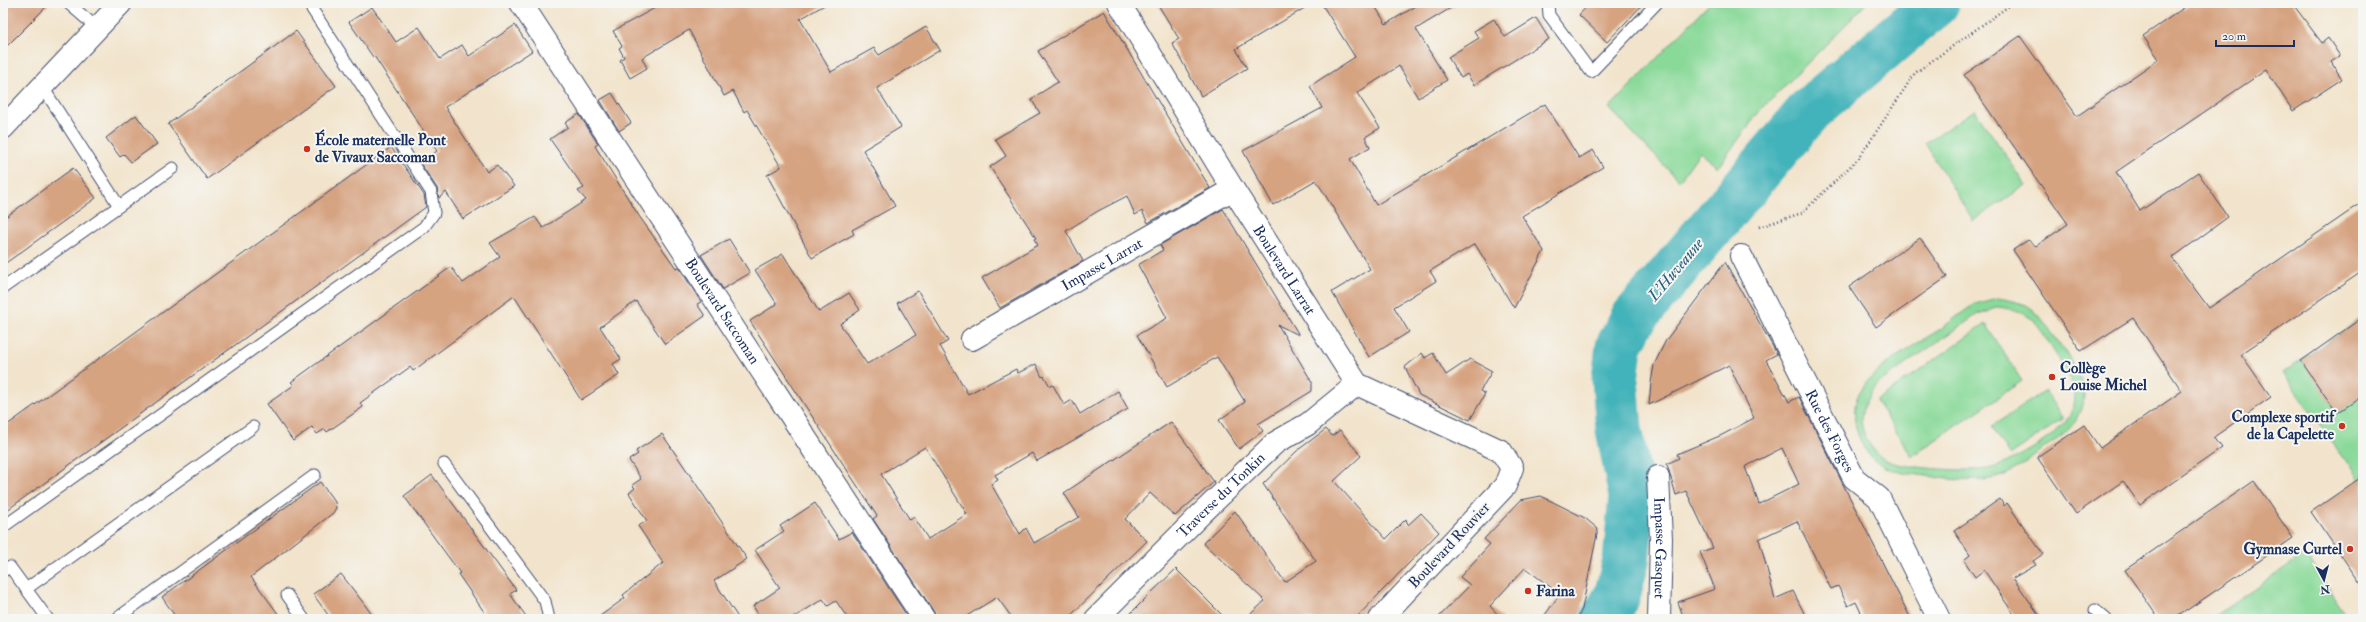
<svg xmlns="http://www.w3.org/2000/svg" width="2366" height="622" font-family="'IM FELL Double Pica',serif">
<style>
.green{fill:#89d999;stroke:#52847c;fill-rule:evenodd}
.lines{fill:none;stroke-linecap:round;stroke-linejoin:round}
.river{stroke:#43b3ba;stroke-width:47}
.building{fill:#d6a381;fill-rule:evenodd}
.service-casing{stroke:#3b4a6e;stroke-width:13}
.minor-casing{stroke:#3b4a6e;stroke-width:24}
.secondary-casing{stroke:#3b4a6e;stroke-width:24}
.path{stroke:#3b4a6e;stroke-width:2.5;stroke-dasharray:1 3;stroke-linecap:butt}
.service{stroke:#fff;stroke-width:11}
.minor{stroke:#fff;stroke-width:22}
.secondary{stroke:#fff;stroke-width:22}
.poi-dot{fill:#c8321e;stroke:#f6f6f2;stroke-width:1.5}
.labels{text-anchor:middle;stroke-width:4;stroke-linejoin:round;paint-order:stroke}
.poi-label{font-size:15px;font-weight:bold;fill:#1b2f5e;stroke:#f6f6f2;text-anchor:start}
.street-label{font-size:15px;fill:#1b2f5e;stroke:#f6f6f2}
.water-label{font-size:16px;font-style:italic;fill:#295d7e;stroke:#f6f6f2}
</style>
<rect width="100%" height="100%" fill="#f6f6f2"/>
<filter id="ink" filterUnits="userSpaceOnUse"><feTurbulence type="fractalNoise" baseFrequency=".025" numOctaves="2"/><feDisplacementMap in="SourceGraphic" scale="8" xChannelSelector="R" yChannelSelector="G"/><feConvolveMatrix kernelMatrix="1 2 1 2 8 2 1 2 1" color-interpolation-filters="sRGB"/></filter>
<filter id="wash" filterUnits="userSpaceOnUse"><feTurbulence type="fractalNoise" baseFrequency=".012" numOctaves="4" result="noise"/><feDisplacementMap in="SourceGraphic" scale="16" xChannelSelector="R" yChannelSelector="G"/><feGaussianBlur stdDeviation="0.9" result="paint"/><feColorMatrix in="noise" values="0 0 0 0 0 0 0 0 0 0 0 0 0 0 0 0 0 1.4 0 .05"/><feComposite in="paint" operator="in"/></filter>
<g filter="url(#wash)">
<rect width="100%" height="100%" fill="#f2e4cc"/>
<!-- green -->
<g class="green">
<path d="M1710 3H1867L1759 112 1718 167 1700 152 1679 181 1609 108Z"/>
<path d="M1975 110 2026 185 1973 221 1925 143Z"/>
<path d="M1998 298C2036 304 2035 310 2057 340 2077 368 2100 398 2068 430 2061 438 2051 443 2042 449 2029 459 2016 471 2000 477 1972 485 1938 477 1911 474 1890 472 1871 463 1862 444 1855 430 1852 413 1857 398 1866 371 1919 343 1942 328 1953 320 1964 310 1976 304 1983 301 1991 300 1998 298ZM1999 307 2018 311 2034 320 2071 378C2076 392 2075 408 2066 421 2054 438 2007 466 1987 469 1970 472 1899 468 1885 460 1871 452 1858 428 1862 413 1865 400 1872 391 1880 382L1978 314Z"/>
<path d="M2363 317V587L2359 479 2283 373Z"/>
<path d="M1985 324 2022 381 1912 456 1876 401Z"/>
<path d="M2045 391 2063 419 2010 455 1992 426Z"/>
<path d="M2305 554 2349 619H2210Z"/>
</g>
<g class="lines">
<!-- river -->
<path class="river" d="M1604 619 1617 596 1626 561 1632 496 1619 429 1615 380 1619 346 1633 319 1811 109 1936 3"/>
</g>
<g id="blocks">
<!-- building -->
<g class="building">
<path d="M3 3H50L3 50Z"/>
<path d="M664 3H828L800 19 831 72 874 48 879 55 926 27 940 50 877 88 901 127 863 150 895 206 852 230 854 234 812 258 767 175 781 167 747 110 744 112 733 91 724 96 689 30 642 58 647 68 630 78 620 60 624 57 619 48 622 46 613 31Z"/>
<path d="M1157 3H1313L1236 49 1247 68 1201 96 1172 43 1179 39Z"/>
<path d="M1321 3H1373L1386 24 1421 3H1459L1416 29 1447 80 1418 98 1399 66 1357 93 1380 128 1365 137 1370 147 1350 159 1376 205 1545 104 1579 158 1593 150 1603 167 1522 216 1544 251 1514 308 1475 244 1430 271 1436 281 1394 307 1409 332 1369 357 1332 292 1370 269 1316 180 1273 205 1243 151 1322 108 1310 86 1355 57Z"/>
<path d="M1590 3H1644L1607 42 1579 15Z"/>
<path d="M2191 3H2292L2322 43 2328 38 2340 56 2331 62 2342 79 2293 111 2266 70 2116 172 2140 211 2198 172 2228 217 2172 258 2209 308 2363 202V271L2241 354 2271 397 2214 437 2222 448 2140 505 2123 481 2076 514 2037 457 2084 425 2100 448 2182 391 2133 318 2081 351 2013 250 2028 240 2036 246 2068 224 1964 75 2020 36 2077 116 2159 59 2143 36Z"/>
<path d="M372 7 396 42 419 27 440 59 462 45 469 56 515 25 532 51 445 107 487 172 497 165 514 186 463 219 446 192 439 198 437 188 420 163 437 151 374 56 373 57 349 22Z"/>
<path d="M1104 11 1210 188 1148 223 1142 211 1135 215 1127 196 1098 211 1066 231 1083 261 1000 308 982 278 1038 245 1034 239 1036 238 990 167 1006 156 995 139 1040 113 1031 99 1058 82 1038 51Z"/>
<path d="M1536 18 1549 39 1474 85 1467 74 1461 78 1448 57 1479 38 1474 31 1494 19 1505 37Z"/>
<path d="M296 31 336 86 207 179 168 124Z"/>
<path d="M612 93 631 123 619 131 600 100Z"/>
<path d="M579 114 598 144 595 146 639 216 676 268 679 267 701 302 697 304 705 316 665 344 636 301 600 327 621 359 613 364 619 375 581 400 514 296 413 371 410 367 360 403 363 407 327 432 325 429 317 434 312 427 293 441 267 404 294 385 291 382 451 267 463 283 500 257 490 243 535 217 543 228 586 200 578 191 584 188 550 139 568 127 565 123Z"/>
<path d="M136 115 157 144 131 162 124 154 120 157 106 138Z"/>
<path d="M391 147 424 195 426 207 3 513V428Z"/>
<path d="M73 168 96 198 3 265V219Z"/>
<path d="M1223 209 1299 335 1278 325 1312 382V391L1258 424 1263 431 1239 449 1219 420 1245 402 1217 357 1167 387 1137 335 1167 318 1138 265 1163 250 1160 245Z"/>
<path d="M1920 238 1947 277 1876 327 1849 287Z"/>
<path d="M729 239 750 273 723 289 701 255Z"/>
<path d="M783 254 819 312 849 293 860 310 840 324 867 364 916 335 897 303 918 291 948 341 940 346 968 394 1016 369 1018 373 1036 364 1042 377 1044 376 1050 386 1053 385 1064 405 1072 400 1080 414 1118 391 1128 409 1037 461 1032 453 995 475 998 480 991 484 1020 534 1026 528 1034 543 1079 517 1064 493 1171 422 1214 482 1175 516 1150 493 1125 519 1147 541 1067 619H1013L997 597 962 619H936L934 612 873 519 877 516 750 321 777 304 755 270ZM925 447 967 514 928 539 914 517 910 520 881 474Z"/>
<path d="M1725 262 1777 354 1766 360 1789 402 1799 397 1911 619H1864L1856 602 1848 606 1838 586 1831 589 1797 521 1759 539 1775 599 1793 591 1807 619H1684L1678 602 1715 589 1700 552 1713 548 1686 491 1676 495 1667 464 1679 458 1677 454 1722 435 1754 418 1729 365 1649 405 1651 383 1654 365 1666 340ZM1782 448 1799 484 1759 504 1745 467Z"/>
<path d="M2363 317V396L2337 413 2301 361Z"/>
<path d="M1422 353 1425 358 1433 353 1446 375 1470 359 1492 371 1480 391 1485 394 1470 420 1419 395 1405 367Z"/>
<path d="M1326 429 1332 436 1340 430 1361 456 1334 481 1386 539 1406 519 1408 525 1421 513 1439 532 1355 619H1245L1265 601 1203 543 1235 511 1285 582 1316 561 1263 484 1298 450Z"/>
<path d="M662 434 747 559 714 581 739 619H596L625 598 623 595 663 563 638 526 647 521 629 493 635 488 632 485 641 479 629 460 638 454 636 451Z"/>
<path d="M432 475 516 590 510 594 528 619H489L458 574 460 573 404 496Z"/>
<path d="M2363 476V587L2311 512Z"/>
<path d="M2254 481 2293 538 2174 619H2159L2125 570Z"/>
<path d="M320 482 335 502 336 508 333 513 251 577 282 619H177L162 597Z"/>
<path d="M1541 496 1585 518 1598 529 1582 609 1577 619H1542L1560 594 1525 568 1490 606 1502 619H1437L1470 585 1460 577 1490 544 1484 539 1521 500Z"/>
<path d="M2000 499 2004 506 2007 503 2043 554 2033 561 2036 565 2013 578 2042 619H2017L1984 570 1975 577 1964 560 1970 555 1954 531Z"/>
<path d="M815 503 839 539 852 532 909 619H848L836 601 828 606 823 599 791 619H761L753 606 780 588 755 550 784 531 780 526Z"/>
<path d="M1176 569 1226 619H1125L1152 592Z"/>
<path d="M341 574 362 601 375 619H331L313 594Z"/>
</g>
</g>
</g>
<g filter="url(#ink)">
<use href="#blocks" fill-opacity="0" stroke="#3b4a6e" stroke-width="1"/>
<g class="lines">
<!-- service casing -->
<g class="service-casing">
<g id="service">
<path d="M68 3 97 28"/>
<path d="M1548 3 1549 15 1591 72 1657 3"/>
<path d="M42 86 119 206"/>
<path d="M3 288 173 168"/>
<path d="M444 464 545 601 549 619"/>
<path d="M3 527 424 227 434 213 431 192 308 3"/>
<path d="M3 571 10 567 48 619"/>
<path d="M26 589 253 427"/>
<path d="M287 595 304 619"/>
<path d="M2095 610 2106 619"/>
<path d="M116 619 315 475"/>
</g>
</g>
<!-- minor casing -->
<g class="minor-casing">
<g id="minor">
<path id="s1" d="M521 3 924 619"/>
<path id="s2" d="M1119 3 1233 189 1357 384 1501 451 1512 468 1505 486 1380 619"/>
<path id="s3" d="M1741 256 1854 478 1879 498 1939 619"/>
<path id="s4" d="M972 339 1233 189"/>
<path id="s5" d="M1658 477 1661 539 1659 619"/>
<path id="s6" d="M1096 619 1202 513 1275 443 1308 424 1357 384"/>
</g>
</g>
<!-- secondary casing -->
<g class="secondary-casing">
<path id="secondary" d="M3 128 121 3"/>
</g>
<!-- path -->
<path class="path" d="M1759 227 1802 213 1859 158 1915 73 2013 3"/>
<!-- service -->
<use href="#service" class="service"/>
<!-- minor -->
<use href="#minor" class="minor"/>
<!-- secondary -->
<use href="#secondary" class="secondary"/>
</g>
</g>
<!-- markers -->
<g class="poi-dot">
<circle cx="307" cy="149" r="4"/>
<circle cx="2052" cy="377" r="4"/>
<circle cx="2342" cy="426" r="4"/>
<circle cx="2350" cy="549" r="4"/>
<circle cx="1528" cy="591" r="4"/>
</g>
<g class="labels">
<!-- poi labels -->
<g class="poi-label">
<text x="315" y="145">École maternelle Pont<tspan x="315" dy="17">de Vivaux Saccoman</tspan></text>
<text x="2060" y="373">Collège<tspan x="2060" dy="17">Louise Michel</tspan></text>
<text x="2334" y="422" text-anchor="end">Complexe sportif<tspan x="2334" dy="17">de la Capelette</tspan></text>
<text x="2342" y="554" text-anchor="end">Gymnase Curtel</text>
<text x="1536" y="596">Farina</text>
</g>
<!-- street labels -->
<g class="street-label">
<text dy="5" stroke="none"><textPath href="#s4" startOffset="150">Impasse Larrat</textPath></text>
<text dy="5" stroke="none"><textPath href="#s2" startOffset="314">Boulevard Larrat</textPath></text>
<text dy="5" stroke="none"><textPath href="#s1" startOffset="368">Boulevard Saccoman</textPath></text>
<text dy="5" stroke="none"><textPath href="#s3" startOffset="196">Rue des Forges</textPath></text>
<text dy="5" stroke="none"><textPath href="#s6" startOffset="176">Traverse du Tonkin</textPath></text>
<text transform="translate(1449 545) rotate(-47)" y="5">Boulevard Rouvier</text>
<text dy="5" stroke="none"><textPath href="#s5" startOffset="71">Impasse Gasquet</textPath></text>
</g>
<!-- water labels -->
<g class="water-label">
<text transform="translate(1675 269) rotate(-50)" y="6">L'Huveaune</text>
</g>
</g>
<!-- margin -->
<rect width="2366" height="622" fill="none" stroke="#f6f6f2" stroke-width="16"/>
<!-- north arrow -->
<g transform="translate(2324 580) rotate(173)" stroke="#f6f6f2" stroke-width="3" paint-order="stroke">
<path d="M0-3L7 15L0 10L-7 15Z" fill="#1b2f5e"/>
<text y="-6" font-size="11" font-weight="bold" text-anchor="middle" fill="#1b2f5e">N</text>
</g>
<!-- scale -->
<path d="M2216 40v6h78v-6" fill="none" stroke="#1b2f5e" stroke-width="2"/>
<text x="2222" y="40" font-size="12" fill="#1b2f5e" stroke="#f6f6f2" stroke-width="3" paint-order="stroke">20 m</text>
</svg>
